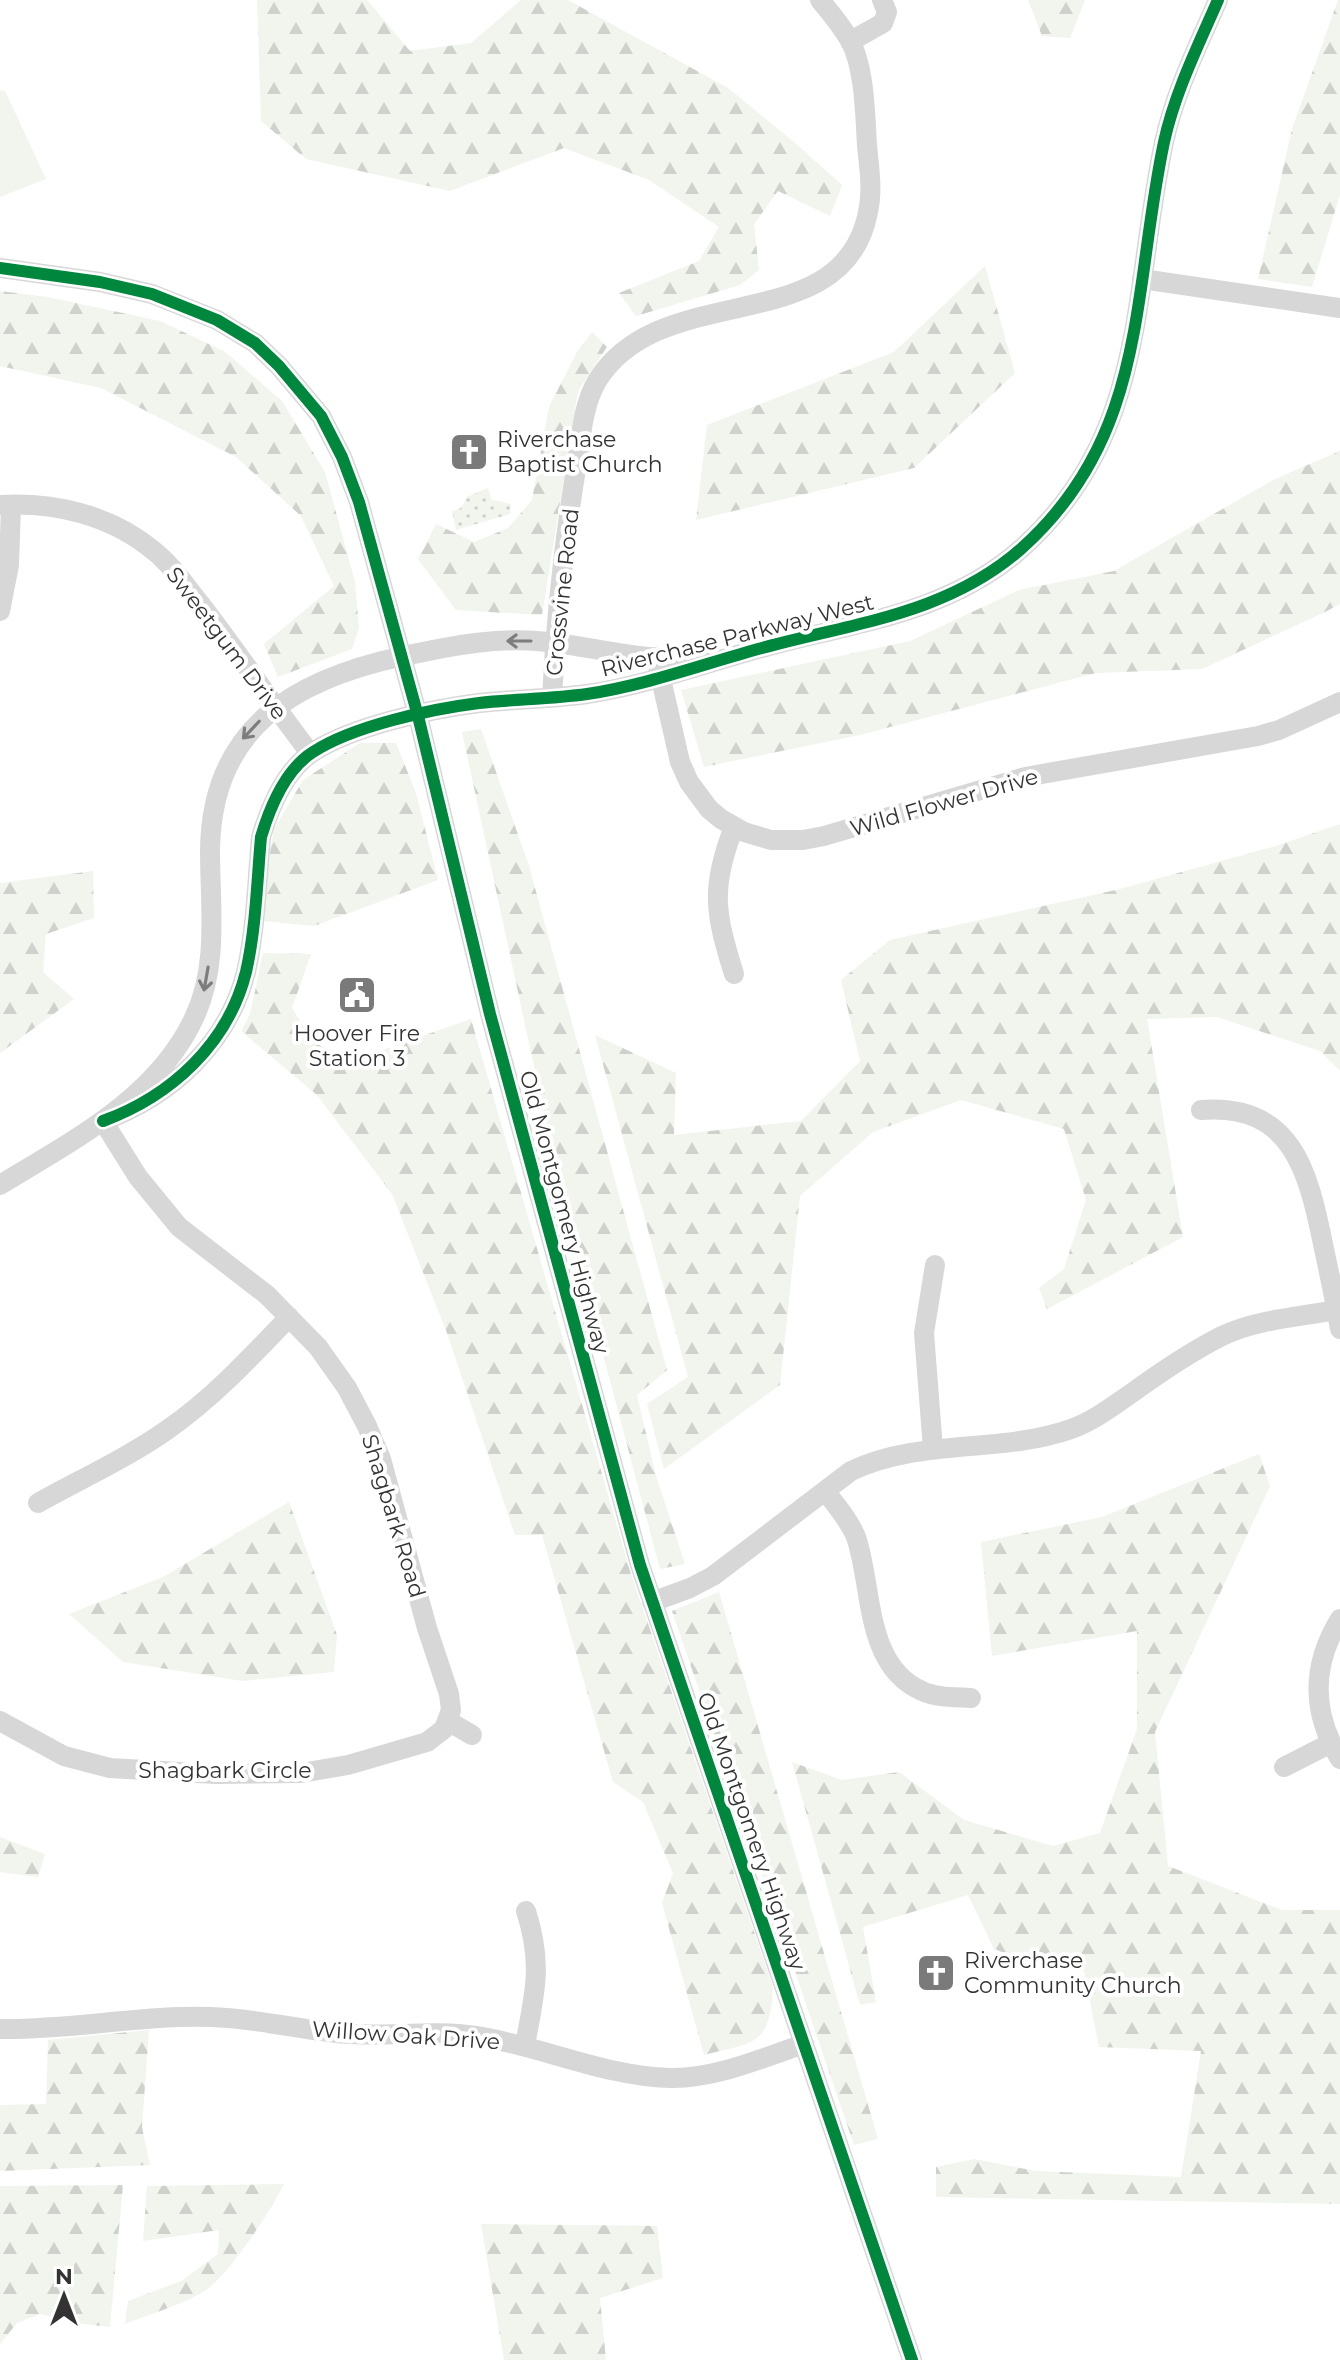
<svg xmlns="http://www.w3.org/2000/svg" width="1340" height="2360" font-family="Montserrat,sans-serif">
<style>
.grass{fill:#f1f5ed}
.forest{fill:url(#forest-firs)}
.park{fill:url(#park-dots)}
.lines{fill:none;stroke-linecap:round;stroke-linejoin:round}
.minor{stroke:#d7d7d7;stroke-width:20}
.cycleway-casing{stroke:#fff;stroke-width:17}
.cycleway{stroke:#00873e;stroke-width:12}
.oneway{stroke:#7d7d7d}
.labels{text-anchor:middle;stroke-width:8;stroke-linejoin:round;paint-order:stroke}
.poi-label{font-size:22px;fill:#333;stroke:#fff;text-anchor:start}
.street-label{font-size:22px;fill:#333;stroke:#fff}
</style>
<defs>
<pattern id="forest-firs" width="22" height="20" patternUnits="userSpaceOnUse" patternTransform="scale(2)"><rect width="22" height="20" fill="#f1f5ed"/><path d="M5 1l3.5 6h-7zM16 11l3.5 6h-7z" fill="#cfd2cc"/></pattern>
<pattern id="park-dots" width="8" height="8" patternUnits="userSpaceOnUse" patternTransform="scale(2)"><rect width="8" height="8" fill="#f1f5ed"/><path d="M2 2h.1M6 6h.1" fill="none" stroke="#cfd2cc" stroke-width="1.8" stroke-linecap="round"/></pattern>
</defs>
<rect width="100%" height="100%" fill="#fff"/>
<!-- grass -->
<path class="grass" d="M0 90 5 91 46 179 0 197Z"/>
<!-- forest -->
<g class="forest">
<path d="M257 0H367L410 51 471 43 521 0H568L728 88 794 142 842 185 830 216 778 191 754 224 759 270 740 285 636 316 619 293 699 261 719 227 649 180 564 148 450 191 306 159 261 121Z"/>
<path d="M1028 0H1085L1070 38 1042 36Z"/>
<path d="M1338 0H1340V195L1312 287 1258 279 1292 129Z"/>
<path d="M985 266 1015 373 914 468 696 520 707 425 894 352Z"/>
<path d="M0 291 48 297 160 321 224 351 282 401 325 472 355 582 359 628 352 649 278 677 264 644 334 586 301 516 236 457 101 388 0 366Z"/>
<path d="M592 332 607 347 578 391 542 615 456 610 418 559 436 524 474 542 508 528 532 500 549 407 578 350Z"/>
<path d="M1340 451V604L1325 612 1202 669 1096 673 860 735 704 767 681 690 910 641 1019 590 1114 571 1275 479Z"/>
<path d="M481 729 529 866 667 1370 637 1395 656 1476 685 1564 660 1569 566 1215 462 732Z"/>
<path d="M360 743H396L416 793 438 880 314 926 264 921 266 876 274 829 303 780Z"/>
<path d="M1340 824V1071L1320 1051 1217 1017 1147 1019 1183 1237 1047 1309 1039 1288 1064 1269 1086 1200 1064 1129 961 1100 873 1132 800 1196 780 1385 664 1469 647 1404 688 1377 595 1035 676 1073 674 1135 801 1121 860 1061 841 980 890 940 1120 889 1276 846Z"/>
<path d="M93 871 94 918 46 934 43 972 74 999 0 1053V883Z"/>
<path d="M263 953 311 954 292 1008 314 1043 357 1059 471 1019 630 1571 773 1987C770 2046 755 2042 704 2055L662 1903 673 1873 643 1802 613 1782 542 1535H515L447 1333 392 1194 317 1095 241 1031 250 1014Z"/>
<path d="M1259 1454 1270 1486 1155 1732 1168 1866 1282 1910H1340V2204L936 2197V2167L974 2159 1036 2171 1181 2177 1201 2051 1099 2047 1084 1971 1037 1965 994 1949 968 1895 863 1927 876 2002 860 2005 792 1762 842 1780 899 1772 964 1820 1053 1846 1100 1833 1137 1729V1631L992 1656 981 1542 1102 1517Z"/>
<path d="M289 1502 337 1635 334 1672 242 1681 123 1662 69 1614 163 1577Z"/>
<path d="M719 1592 878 2139 854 2145 672 1611Z"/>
<path d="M0 1837 45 1854 38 1877 0 1872Z"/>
<path d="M149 2030 142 2127 150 2165 0 2171V2105L46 2104 48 2040Z"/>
<path d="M284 2184C270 2211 227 2280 201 2293 178 2306 150 2314 125 2324L128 2301 181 2281 218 2254 219 2230 143 2241 147 2186Z"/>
<path d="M123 2185 110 2327 75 2323 40 2314 17 2323 0 2344V2186Z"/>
<path d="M481 2224 657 2226 663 2278 600 2298 606 2360H504Z"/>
</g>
<!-- park -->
<path class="park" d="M488 488 492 500 511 504 510 514 456 530 452 511 461 508 467 497Z"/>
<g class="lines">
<!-- minor -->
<g class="minor">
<path d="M851 41 883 23 887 12 882 0"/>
<path d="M0 268 100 282 152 294 217 320 255 343 279 366 321 416 342 457 359 502 418 716 490 1014 640 1565 912 2360"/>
<path d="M1142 279 1340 308"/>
<path d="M0 505C55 502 111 515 154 551 173 566 187 588 202 606 239 654 273 705 310 753"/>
<path d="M0 611 9 565 11 505"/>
<path d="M658 666 680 762 689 782 709 809 721 819 744 832 771 840H803L824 836 1025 777 1258 736 1279 730 1340 702"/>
<path d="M552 697C556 618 564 540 577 463 581 436 583 405 597 381 662 276 843 342 868 212 873 190 869 167 867 145 865 115 865 66 849 39 841 25 830 12 820 0"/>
<path d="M734 827C710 888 715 913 734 974"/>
<path d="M1201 1110C1292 1103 1308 1171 1323 1244 1329 1272 1335 1300 1340 1329"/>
<path d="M103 1121C171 1096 228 1044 246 972 256 928 257 881 261 837 270 807 286 769 313 752 353 726 431 709 479 703 515 699 551 699 587 694 647 685 703 664 762 648 853 623 948 614 1022 548 1148 435 1132 293 1164 142 1175 92 1198 46 1218 0"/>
<path d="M0 1185C72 1141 157 1098 194 1018 219 966 210 906 210 851 211 728 294 679 404 656 450 646 500 636 548 642 601 648 650 664 704 656"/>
<path d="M933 1449 924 1333 935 1265"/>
<path d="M825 1491C836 1505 849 1520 856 1537 873 1586 864 1666 922 1691 937 1698 955 1697 971 1698"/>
<path d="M38 1503C81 1479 127 1458 167 1430 213 1398 251 1357 289 1317"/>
<path d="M652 1602 690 1588 713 1576 851 1471C920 1438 1000 1454 1071 1429 1093 1421 1110 1408 1129 1395 1158 1374 1190 1352 1222 1336 1257 1319 1302 1317 1340 1309"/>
<path d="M1340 1619C1311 1666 1312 1713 1340 1759"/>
<path d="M0 1721 64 1756 110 1768 215 1774 301 1773 348 1765 427 1742 444 1729 451 1710 449 1694 427 1628 381 1459 367 1426 347 1388 318 1347 267 1295 179 1227 138 1177 103 1121"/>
<path d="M448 1721 472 1735"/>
<path d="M1284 1767 1331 1743"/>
<path d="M0 2029C71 2030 140 2015 211 2017 253 2018 295 2029 337 2033 383 2038 430 2029 476 2036 541 2046 603 2076 670 2078 715 2079 762 2058 804 2044"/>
<path d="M525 2045C535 1992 543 1964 526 1911"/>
</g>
<!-- cycleway casing -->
<g class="cycleway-casing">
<g id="cycleway">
<path d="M0 268 100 282 152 294 217 320 255 343 279 366 321 416 342 457 359 502 418 716 490 1014 640 1565 912 2360"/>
<path d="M103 1121C171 1096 228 1044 246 972 256 928 257 881 261 837 270 807 286 769 313 752 353 726 431 709 479 703 515 699 551 699 587 694 647 685 703 664 762 648 853 623 948 614 1022 548 1148 435 1132 293 1164 142 1175 92 1198 46 1218 0"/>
</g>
</g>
<!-- cycleway -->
<use href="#cycleway" class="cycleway"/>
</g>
<!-- one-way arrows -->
<defs><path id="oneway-shaft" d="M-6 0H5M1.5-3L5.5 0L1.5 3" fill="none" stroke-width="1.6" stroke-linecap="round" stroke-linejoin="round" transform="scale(2)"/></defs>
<g class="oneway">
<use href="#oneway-shaft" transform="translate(519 641) rotate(180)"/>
<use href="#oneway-shaft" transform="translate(251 730) rotate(133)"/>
<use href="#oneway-shaft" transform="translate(206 979) rotate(100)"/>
</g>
<!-- icons -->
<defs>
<g id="church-square" transform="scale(2)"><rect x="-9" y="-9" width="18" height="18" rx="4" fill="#7a7a7a" stroke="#fff"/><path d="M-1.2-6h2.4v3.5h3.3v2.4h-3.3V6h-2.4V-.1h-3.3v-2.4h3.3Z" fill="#fff"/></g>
<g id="civic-square" transform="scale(2)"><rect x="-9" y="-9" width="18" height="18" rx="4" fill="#7a7a7a" stroke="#fff"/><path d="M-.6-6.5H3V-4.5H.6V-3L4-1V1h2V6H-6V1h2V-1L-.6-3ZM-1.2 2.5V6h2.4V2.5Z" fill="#fff"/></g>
</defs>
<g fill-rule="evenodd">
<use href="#church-square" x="469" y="452"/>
<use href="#civic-square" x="357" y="995"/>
<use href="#church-square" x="936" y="1973"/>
</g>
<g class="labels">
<!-- poi labels -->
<g class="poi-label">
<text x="497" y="447">Riverchase<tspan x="497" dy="25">Baptist Church</tspan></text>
<text x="357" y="1041" text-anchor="middle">Hoover Fire<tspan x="357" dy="25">Station 3</tspan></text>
<text x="964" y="1968">Riverchase<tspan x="964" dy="25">Community Church</tspan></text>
</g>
<!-- street labels -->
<g class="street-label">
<text transform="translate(562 592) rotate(-84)" y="8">Crossvine Road</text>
<text transform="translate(737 635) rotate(-14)" y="8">Riverchase Parkway West</text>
<text transform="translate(227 643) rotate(53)" y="8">Sweetgum Drive</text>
<text transform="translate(944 802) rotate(-16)" y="8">Wild Flower Drive</text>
<text transform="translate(565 1212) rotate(75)" y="8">Old Montgomery Highway</text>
<text transform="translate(394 1516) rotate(73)" y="8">Shagbark Road</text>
<text x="225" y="1778">Shagbark Circle</text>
<text transform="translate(752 1831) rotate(71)" y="8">Old Montgomery Highway</text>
<text transform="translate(406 2035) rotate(4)" y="8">Willow Oak Drive</text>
</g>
</g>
<!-- north arrow -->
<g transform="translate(64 2296)" stroke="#ffffff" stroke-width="6" paint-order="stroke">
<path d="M0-6L14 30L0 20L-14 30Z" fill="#333333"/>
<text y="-12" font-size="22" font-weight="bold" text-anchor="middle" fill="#333333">N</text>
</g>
</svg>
